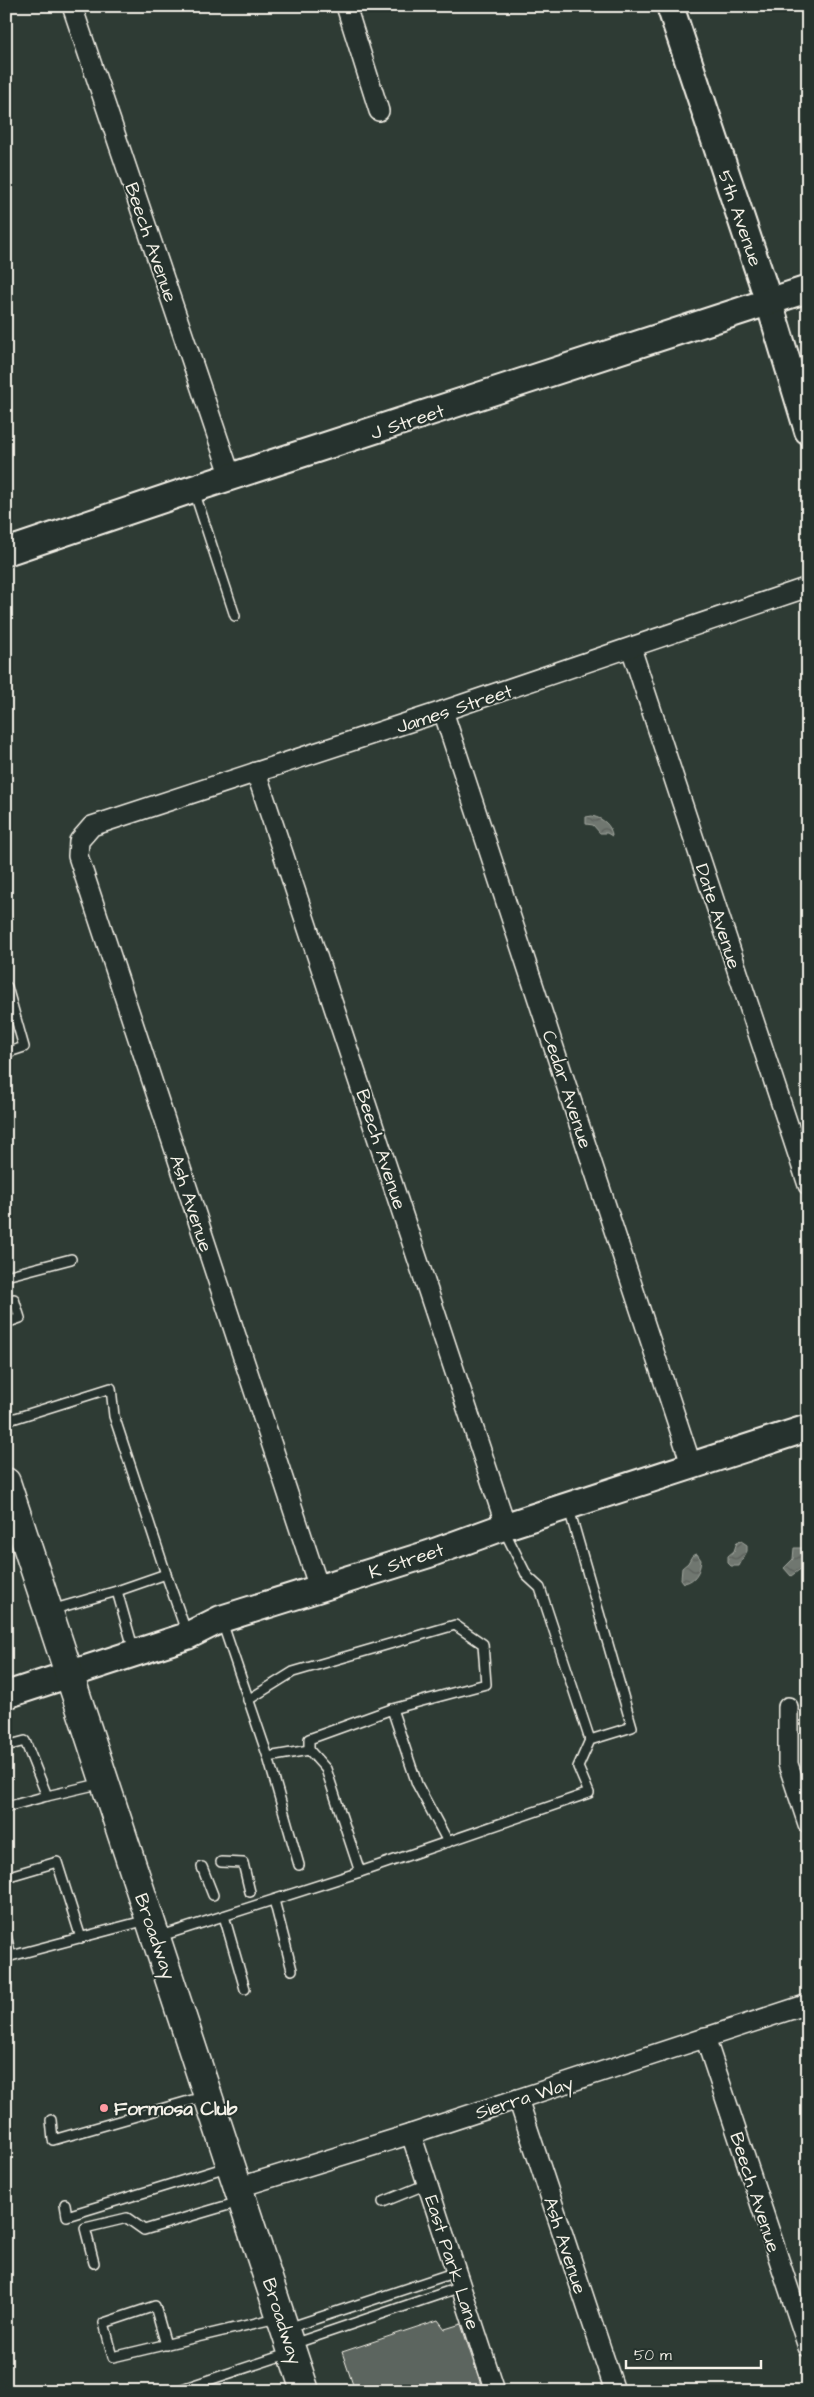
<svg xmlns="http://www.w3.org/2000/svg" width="814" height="2397" font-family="'Architects Daughter',sans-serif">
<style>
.water{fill:url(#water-waves);stroke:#a4a8a0}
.building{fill:#5c655e;stroke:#f4f1e8}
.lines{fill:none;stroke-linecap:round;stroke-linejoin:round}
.lane-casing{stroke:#f4f1e8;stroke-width:12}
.street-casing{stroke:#f4f1e8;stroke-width:22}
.secondary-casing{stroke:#f4f1e8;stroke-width:30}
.primary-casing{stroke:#f4f1e8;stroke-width:31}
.lane{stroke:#26332d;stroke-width:9}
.street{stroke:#26332d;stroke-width:19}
.secondary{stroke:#26332d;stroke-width:26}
.primary{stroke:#26332d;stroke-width:28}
.poi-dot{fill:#ff9aa2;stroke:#26332d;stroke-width:2}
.labels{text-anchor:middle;stroke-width:4;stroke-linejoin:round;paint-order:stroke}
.street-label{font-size:19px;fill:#f4f1e8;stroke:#26332d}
.poi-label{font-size:19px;font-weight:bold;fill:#f4f1e8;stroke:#26332d;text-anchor:start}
</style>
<defs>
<pattern id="water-waves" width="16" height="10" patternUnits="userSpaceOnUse" patternTransform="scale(1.25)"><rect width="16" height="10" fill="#6f7770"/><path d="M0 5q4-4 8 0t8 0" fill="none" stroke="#5c605b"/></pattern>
</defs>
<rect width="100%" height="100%" fill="#2e3b34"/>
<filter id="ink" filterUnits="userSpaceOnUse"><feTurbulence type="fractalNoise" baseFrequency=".02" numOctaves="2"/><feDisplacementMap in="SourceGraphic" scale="10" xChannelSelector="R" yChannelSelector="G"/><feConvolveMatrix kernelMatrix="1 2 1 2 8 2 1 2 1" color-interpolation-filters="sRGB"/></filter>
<g filter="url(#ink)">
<!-- water -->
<g class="water">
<path d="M592 816C604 819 611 825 612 836L607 833H600L593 825 586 824V817Z"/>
<path d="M741 1541 747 1545V1551L739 1566H731L728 1563V1556L734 1551 737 1542Z"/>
<path d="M794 1548H806V1565L791 1576 784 1568 793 1559Z"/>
<path d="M697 1554 701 1560C700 1572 695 1581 684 1583L681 1579 682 1568 688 1563 692 1556Z"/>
</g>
<!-- building -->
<path class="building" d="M438 2320 445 2329 461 2324 483 2391H355L342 2352Z"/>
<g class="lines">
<!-- lane casing -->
<g class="lane-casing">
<g id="lane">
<path d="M194 491 235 616"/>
<path d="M6 1053 24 1047 7 987"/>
<path d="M6 1276 71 1259"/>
<path d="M6 1323 20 1318 14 1299"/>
<path d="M6 1421 111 1388 114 1416 166 1574"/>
<path d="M504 1530 527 1576 540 1588 590 1740"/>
<path d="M117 1591 166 1574 187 1634"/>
<path d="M51 1610 117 1591 134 1651"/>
<path d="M222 1622 268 1757 299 1865"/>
<path d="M248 1700 293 1672 455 1625 483 1644 486 1684 392 1709"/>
<path d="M6 1746 25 1741 47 1796 103 1783"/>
<path d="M309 1750V1739L392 1709 417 1784 448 1842"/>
<path d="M6 1807 47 1796"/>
<path d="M221 1862 243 1863 250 1892"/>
<path d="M202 1867 213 1895"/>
<path d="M360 1872 589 1793 578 1767 590 1740 632 1727 569 1509"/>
<path d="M6 1877 57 1862 81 1938"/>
<path d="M274 1900 292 1970"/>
<path d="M224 1916 245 1989"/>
<path d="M6 1935 11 1956 147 1920"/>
<path d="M158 1937 360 1872 326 1769 309 1750 268 1757"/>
<path d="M51 2120 53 2140 206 2096"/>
<path d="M383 2202 427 2184"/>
<path d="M65 2204 67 2216 227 2167"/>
<path d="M94 2263 85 2228 127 2218 144 2230 239 2202"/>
<path d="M288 2328 456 2272"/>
<path d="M293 2344 461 2287"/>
<path d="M166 2345 155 2306 104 2323 113 2357 277 2318"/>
<path d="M176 2391 290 2353"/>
</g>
</g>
<!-- street casing -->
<g class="street-casing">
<g id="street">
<path d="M72 6 231 477"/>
<path d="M346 6 379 111"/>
<path d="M631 648 808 1185"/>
<path d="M443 711 692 1467"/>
<path d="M256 772 506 1526"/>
<path d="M319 1588 78 856 79 841 92 826 443 711 808 587"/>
<path d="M788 1707V1764L808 1824"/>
<path d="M705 2037 808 2347"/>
<path d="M518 2099 615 2391"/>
<path d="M411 2134 495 2391"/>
<path d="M240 2187 411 2134 808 2004"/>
</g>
</g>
<!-- secondary casing -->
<g class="secondary-casing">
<g id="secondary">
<path d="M670 6 769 302 808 431"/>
<path d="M6 552 193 489 808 289"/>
<path d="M6 1695 187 1636 221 1619 429 1554 506 1526 808 1428"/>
</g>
</g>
<!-- primary casing -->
<g class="primary-casing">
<path id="primary" d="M6 1482 305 2391"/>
</g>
<!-- lane -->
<use href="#lane" class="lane"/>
<!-- street -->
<use href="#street" class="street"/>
<!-- secondary -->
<use href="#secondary" class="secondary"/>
<!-- primary -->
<use href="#primary" class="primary"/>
</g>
</g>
<!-- markers -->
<circle class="poi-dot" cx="104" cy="2108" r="5"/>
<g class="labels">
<!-- street labels -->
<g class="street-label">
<text transform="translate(741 218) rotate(71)" y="7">5th Avenue</text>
<text transform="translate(152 242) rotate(71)" y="7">Beech Avenue</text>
<text transform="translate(407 421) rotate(-18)" y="7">J Street</text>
<text transform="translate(454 708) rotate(-18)" y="7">James Street</text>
<text transform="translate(719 916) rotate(72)" y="7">Date Avenue</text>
<text transform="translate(568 1089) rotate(72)" y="7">Cedar Avenue</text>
<text transform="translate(382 1149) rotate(72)" y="7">Beech Avenue</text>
<text transform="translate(192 1203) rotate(72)" y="7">Ash Avenue</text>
<text transform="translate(406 1560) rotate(-18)" y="7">K Street</text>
<text transform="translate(156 1936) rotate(71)" y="7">Broadway</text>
<text transform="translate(524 2097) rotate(-18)" y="7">Sierra Way</text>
<text transform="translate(756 2192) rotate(72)" y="7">Beech Avenue</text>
<text transform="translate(566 2245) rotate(72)" y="7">Ash Avenue</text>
<text transform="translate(453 2262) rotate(72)" y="7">East Park Lane</text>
<text transform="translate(283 2321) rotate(72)" y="7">Broadway</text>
</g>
<!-- poi labels -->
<g class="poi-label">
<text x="114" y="2115">Formosa Club</text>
</g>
</g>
<!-- margin -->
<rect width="814" height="2397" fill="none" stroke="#26332d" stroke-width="25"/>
<rect x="12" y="12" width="789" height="2372" fill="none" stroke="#f4f1e8" stroke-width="2" filter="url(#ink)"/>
<!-- scale -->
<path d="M626 2360v8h135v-8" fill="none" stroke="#f4f1e8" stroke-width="2.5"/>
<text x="634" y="2360" font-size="15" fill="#f4f1e8" stroke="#26332d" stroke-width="4" paint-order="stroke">50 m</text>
</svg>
